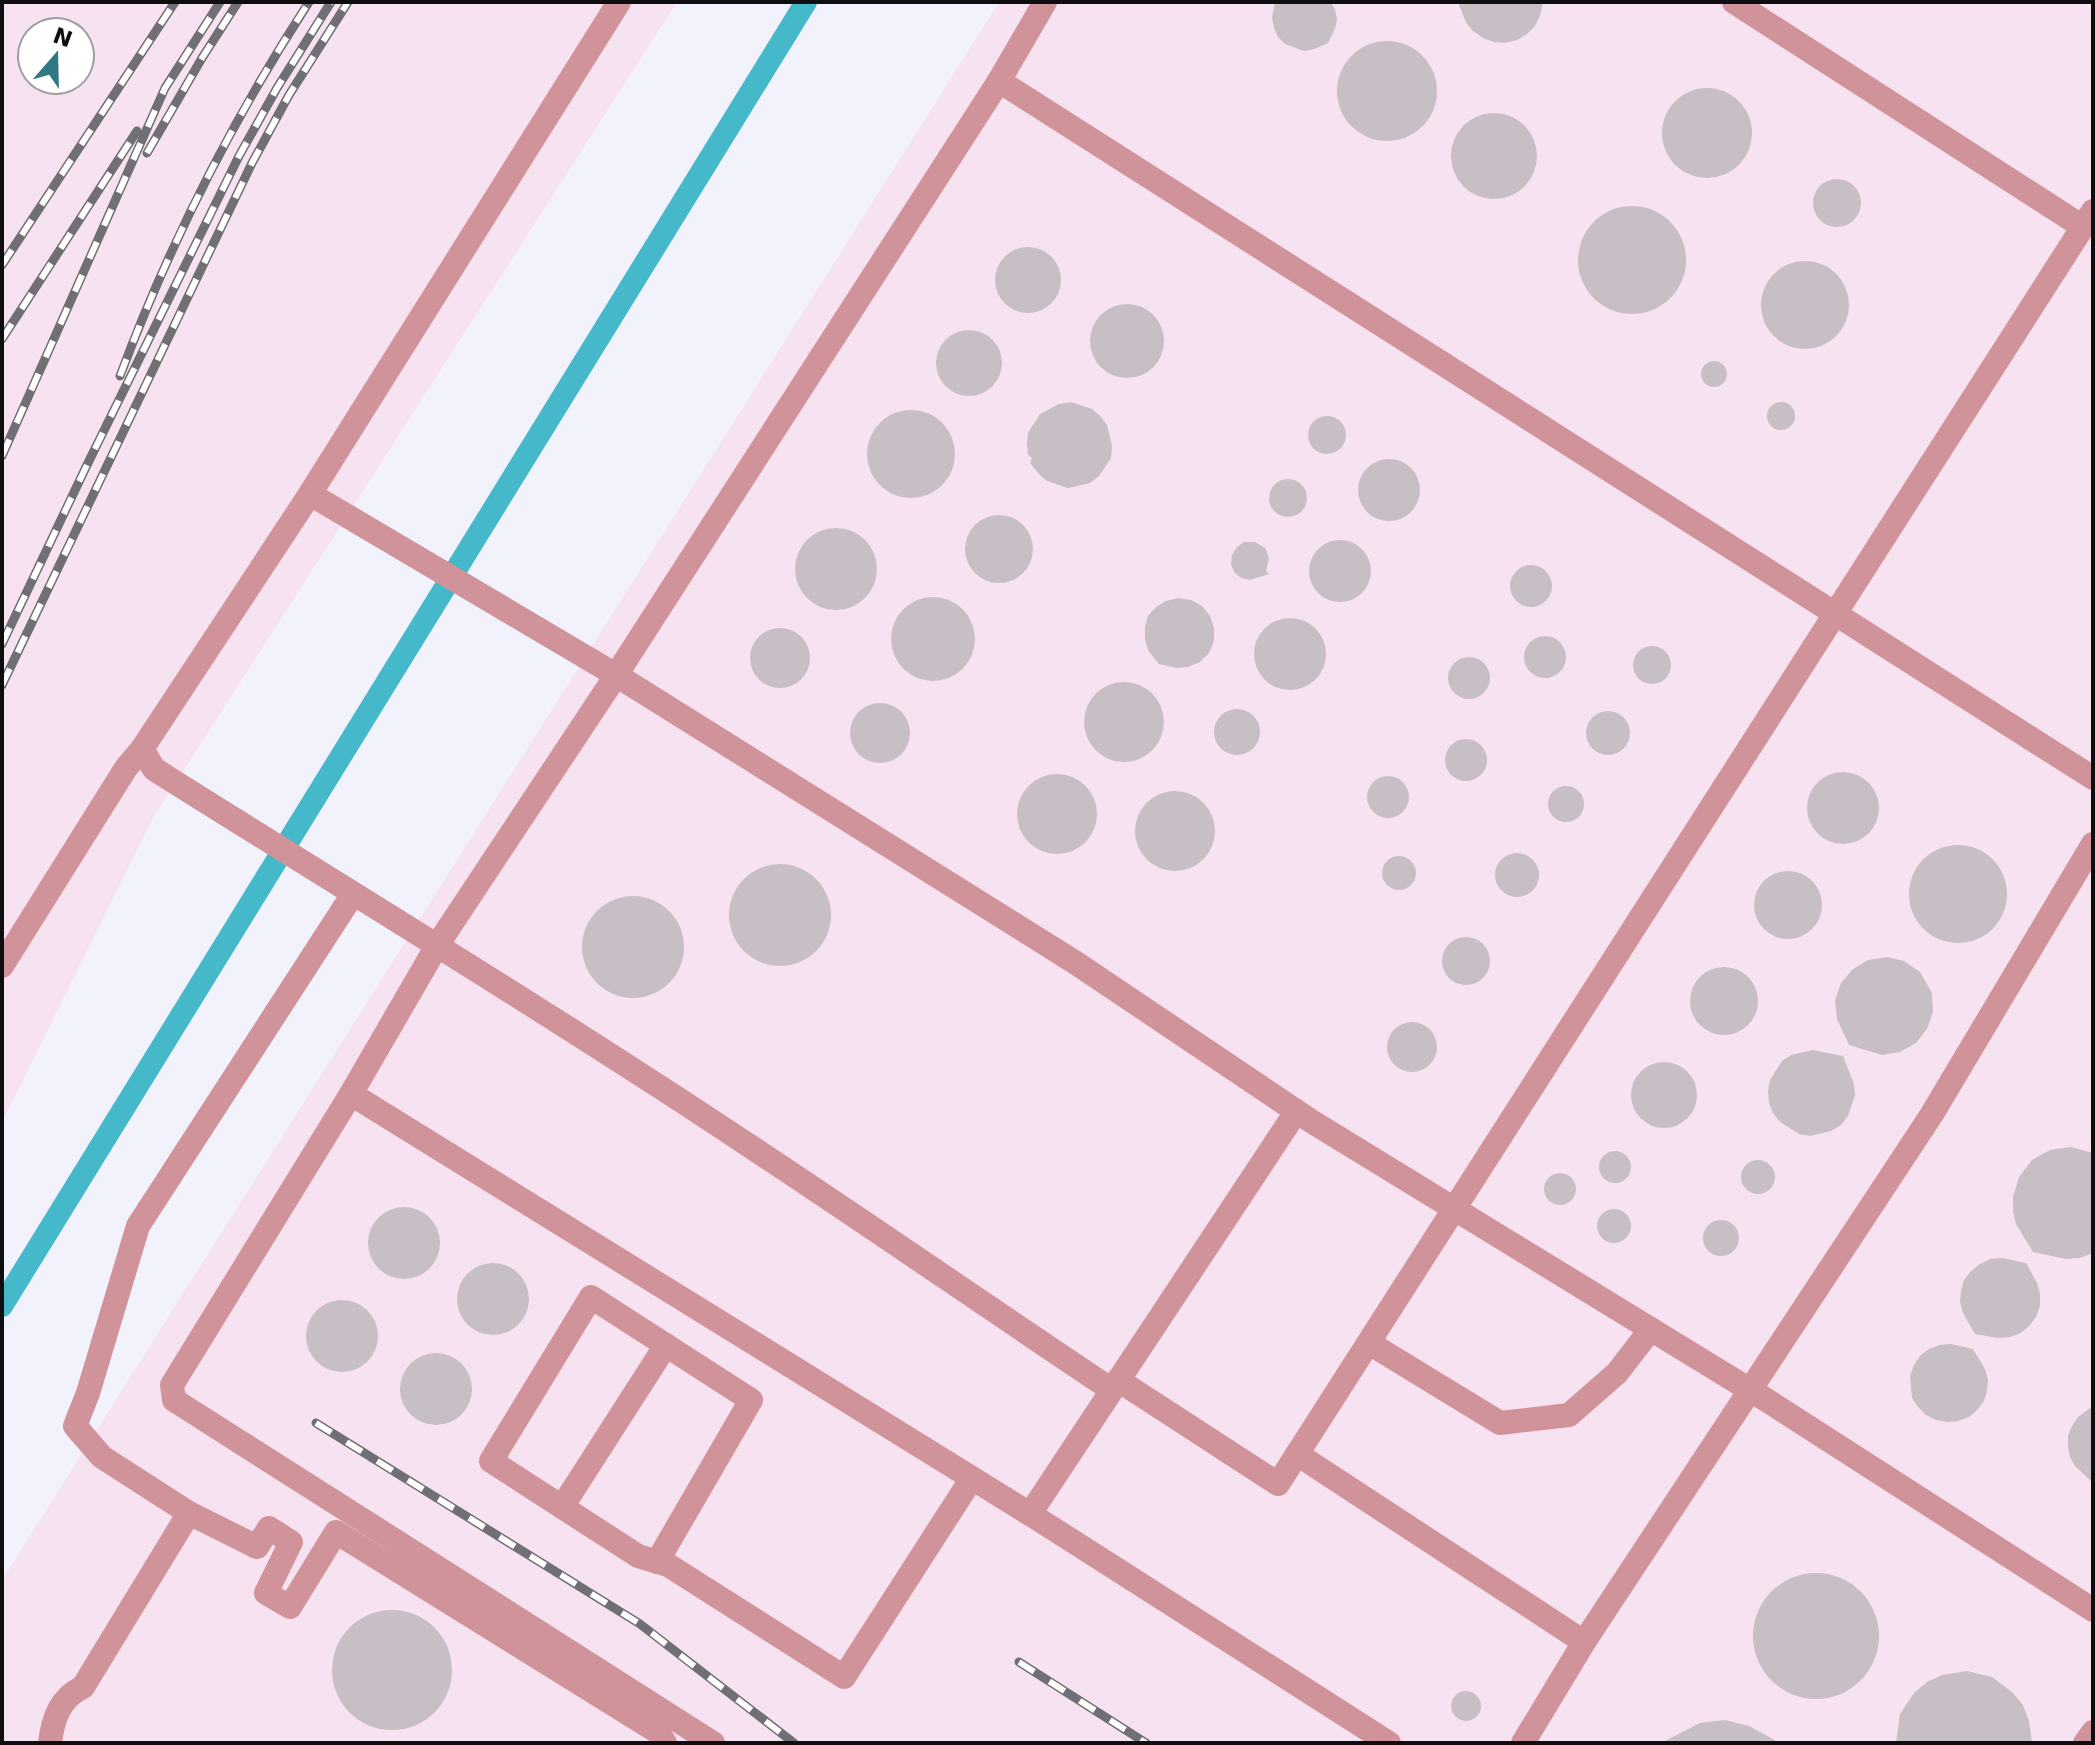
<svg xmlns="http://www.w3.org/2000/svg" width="2095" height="1745" font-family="'DejaVu Sans',sans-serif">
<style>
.industrial{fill:#f7e2f1;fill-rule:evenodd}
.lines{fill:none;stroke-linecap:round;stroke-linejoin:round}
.canal{stroke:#45b9ca;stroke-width:22}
.building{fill:#c7bec6}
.minor{stroke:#d09399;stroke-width:24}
.rail-casing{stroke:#6f6f75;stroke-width:9}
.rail{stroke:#fff;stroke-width:6;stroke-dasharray:18;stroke-linecap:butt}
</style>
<rect width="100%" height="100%" fill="#f2f2fd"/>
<!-- industrial -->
<g class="industrial">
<path d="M2 2H677L153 818 2 1122ZM32 32H80V80H32Z"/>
<path d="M999 2H2093V1743H2V1580Z"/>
</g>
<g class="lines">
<!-- canal -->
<path class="canal" d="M2 1306 806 2"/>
</g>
<!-- building -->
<g class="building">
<path d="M1275 2H1331L1335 10 1337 19 1335 29 1328 43 1314 49 1304 51 1285 44 1278 37 1274 28 1272 18Z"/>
<path d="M1458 2H1543L1540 16 1535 26 1527 34 1517 40 1505 43 1494 42 1483 38 1473 31 1466 23Z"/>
<circle cx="1387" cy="91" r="50"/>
<circle cx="1707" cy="133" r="45"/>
<circle cx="1494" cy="156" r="43"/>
<circle cx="1837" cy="203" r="24"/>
<circle cx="1632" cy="260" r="54"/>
<circle cx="1028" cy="280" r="33"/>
<circle cx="1805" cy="305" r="44"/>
<circle cx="1127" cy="341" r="37"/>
<circle cx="969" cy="363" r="33"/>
<circle cx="1714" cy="374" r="13"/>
<path d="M1071 402 1092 409 1100 416 1107 425 1112 446 1111 458 1099 476 1090 483 1068 488 1047 481 1039 474 1030 463 1032 458 1028 455 1027 444 1028 433 1040 414 1059 404Z"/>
<circle cx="1781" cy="416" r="14"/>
<circle cx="911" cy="454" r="44"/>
<circle cx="1327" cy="435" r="19"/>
<circle cx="1389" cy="490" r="31"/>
<circle cx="1288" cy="498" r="19"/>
<circle cx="999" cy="549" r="34"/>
<circle cx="836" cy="569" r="41"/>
<circle cx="1340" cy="571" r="31"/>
<path d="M1244 542H1255L1265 548 1269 558 1266 571 1269 574 1250 580 1241 578 1234 572 1231 564 1232 555 1237 547Z"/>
<circle cx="1531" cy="586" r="21"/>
<circle cx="933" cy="639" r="42"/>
<path d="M1178 598 1191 600 1202 606 1210 616 1214 628V641L1209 653 1200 662 1188 667 1176 668 1159 664 1148 650 1145 639V627L1148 616 1156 607 1166 601Z"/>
<circle cx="1290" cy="654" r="36"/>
<circle cx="780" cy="658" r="30"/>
<circle cx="1545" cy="657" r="21"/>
<circle cx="1652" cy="665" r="19"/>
<circle cx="1469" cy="678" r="21"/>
<circle cx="1124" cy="722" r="40"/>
<circle cx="880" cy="733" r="30"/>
<circle cx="1237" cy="732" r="23"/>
<circle cx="1608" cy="733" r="22"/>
<circle cx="1466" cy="760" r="21"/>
<circle cx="1843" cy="808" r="36"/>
<circle cx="1057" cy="814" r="40"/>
<circle cx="1388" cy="797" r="21"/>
<circle cx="1566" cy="804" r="18"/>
<circle cx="1175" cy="831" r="40"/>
<circle cx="1958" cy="894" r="49"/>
<circle cx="1517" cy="875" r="22"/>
<circle cx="1399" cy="873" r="17"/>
<circle cx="780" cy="915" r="51"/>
<circle cx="1788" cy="905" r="34"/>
<circle cx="633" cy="947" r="51"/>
<circle cx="1466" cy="961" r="24"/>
<path d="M1887 957 1904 961 1920 972 1932 993 1933 1012 1927 1029 1916 1043 1900 1052 1882 1055 1849 1045 1837 1019 1835 1000 1841 983 1853 969 1868 960Z"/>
<circle cx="1724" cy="1001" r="34"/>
<circle cx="1412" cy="1047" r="25"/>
<path d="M1813 1050 1843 1056 1854 1084 1855 1095 1848 1116 1841 1125 1831 1131 1810 1136 1799 1134 1780 1122 1773 1113 1769 1103 1768 1091 1770 1080 1782 1061 1791 1055Z"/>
<circle cx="1664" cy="1095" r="33"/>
<path d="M2071 1147 2093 1153V1253L2080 1258 2066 1259 2033 1252 2016 1224 2013 1211V1197L2019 1177 2032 1160 2050 1150Z"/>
<circle cx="1615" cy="1167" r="16"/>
<circle cx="1758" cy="1177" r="17"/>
<circle cx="1560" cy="1189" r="16"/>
<circle cx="404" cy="1243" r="36"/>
<circle cx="1614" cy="1226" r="17"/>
<circle cx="1721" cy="1238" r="18"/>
<path d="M2002 1258 2026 1263 2037 1283 2040 1294V1306L2036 1317 2029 1326 2021 1333 2010 1337 1998 1338 1975 1334 1963 1313 1960 1302 1961 1291 1964 1280 1971 1271 1980 1264 1990 1259Z"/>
<circle cx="493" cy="1299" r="36"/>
<circle cx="342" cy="1336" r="36"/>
<path d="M1951 1344 1973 1349 1985 1369 1988 1380 1987 1391 1984 1401 1977 1410 1969 1417 1958 1421 1947 1422 1936 1420 1926 1415 1918 1407 1912 1398 1910 1376 1914 1365 1920 1356 1929 1349 1940 1345Z"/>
<circle cx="436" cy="1389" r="36"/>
<path d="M2093 1406V1483L2075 1466 2070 1457 2068 1447V1436L2072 1426 2078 1417Z"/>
<circle cx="1816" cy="1636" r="63"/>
<circle cx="392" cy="1670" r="60"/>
<path d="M1967 1671 1992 1677 2012 1692 2023 1705 2029 1721 2032 1743H1896L1900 1714 1914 1693 1927 1682 1942 1675Z"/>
<circle cx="1466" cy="1706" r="15"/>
<path d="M1725 1720 1749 1726 1780 1743H1661L1700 1723Z"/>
</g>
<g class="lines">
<!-- minor -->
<g class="minor">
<path d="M619 2 310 494 142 749 154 769C314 870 476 968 635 1071 796 1174 953 1284 1112 1390"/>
<path d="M1045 2 999 81C1364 313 1727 548 2093 778"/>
<path d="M1734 2 2083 227"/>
<path d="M999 81 611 683 438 944 351 1094 1030 1514"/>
<path d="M310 494 616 675 1076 963 1311 1121 1768 1401 2093 1610"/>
<path d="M2 966 126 768 142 749"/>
<path d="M351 1094 172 1385 174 1400 713 1743"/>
<path d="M1296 1112 1030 1514 1389 1743"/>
<path d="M1369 1343 1500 1423 1569 1415 1617 1373 1651 1329"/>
<path d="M1118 1380 1278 1484C1550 1060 1819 634 2093 211"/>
<path d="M1297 1454 1584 1642 1932 1114 2093 844"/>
<path d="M562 1507 666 1345"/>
<path d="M189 1513 257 1547 269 1528 291 1542 266 1593 290 1607 336 1532 658 1732 665 1743"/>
<path d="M657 1562 751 1400 591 1297 491 1461 638 1556 668 1565 844 1677 972 1478"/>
<path d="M50 1743C53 1718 60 1698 83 1687L189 1513 102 1457 75 1426 88 1393 138 1226 353 894"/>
<path d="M1523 1743 1584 1642"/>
<path d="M2085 1743 2093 1732"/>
</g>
<!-- rail casing -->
<g class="rail-casing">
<g id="rail">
<path d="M147 153 202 58 238 2"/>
<path d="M2 265 175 2"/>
<path d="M2 339 137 131"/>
<path d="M120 376C169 245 233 119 309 2"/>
<path d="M2 456 165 88 220 2"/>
<path d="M2 644 86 467 239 156 277 88 331 2"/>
<path d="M2 685 252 163 289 95 348 2"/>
<path d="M316 1423 640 1624 794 1743"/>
<path d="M1019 1662 1146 1743"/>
</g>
</g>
<!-- rail -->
<use href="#rail" class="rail"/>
</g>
<!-- border -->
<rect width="2095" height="1745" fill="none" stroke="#0e0e11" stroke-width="8"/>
<!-- north arrow -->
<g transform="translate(56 56) rotate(20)"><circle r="38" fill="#ffffff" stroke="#9f9fa0" stroke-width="2"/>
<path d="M0-6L14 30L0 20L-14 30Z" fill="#307882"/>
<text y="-12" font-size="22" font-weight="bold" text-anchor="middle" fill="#0e0e11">N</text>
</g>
</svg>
